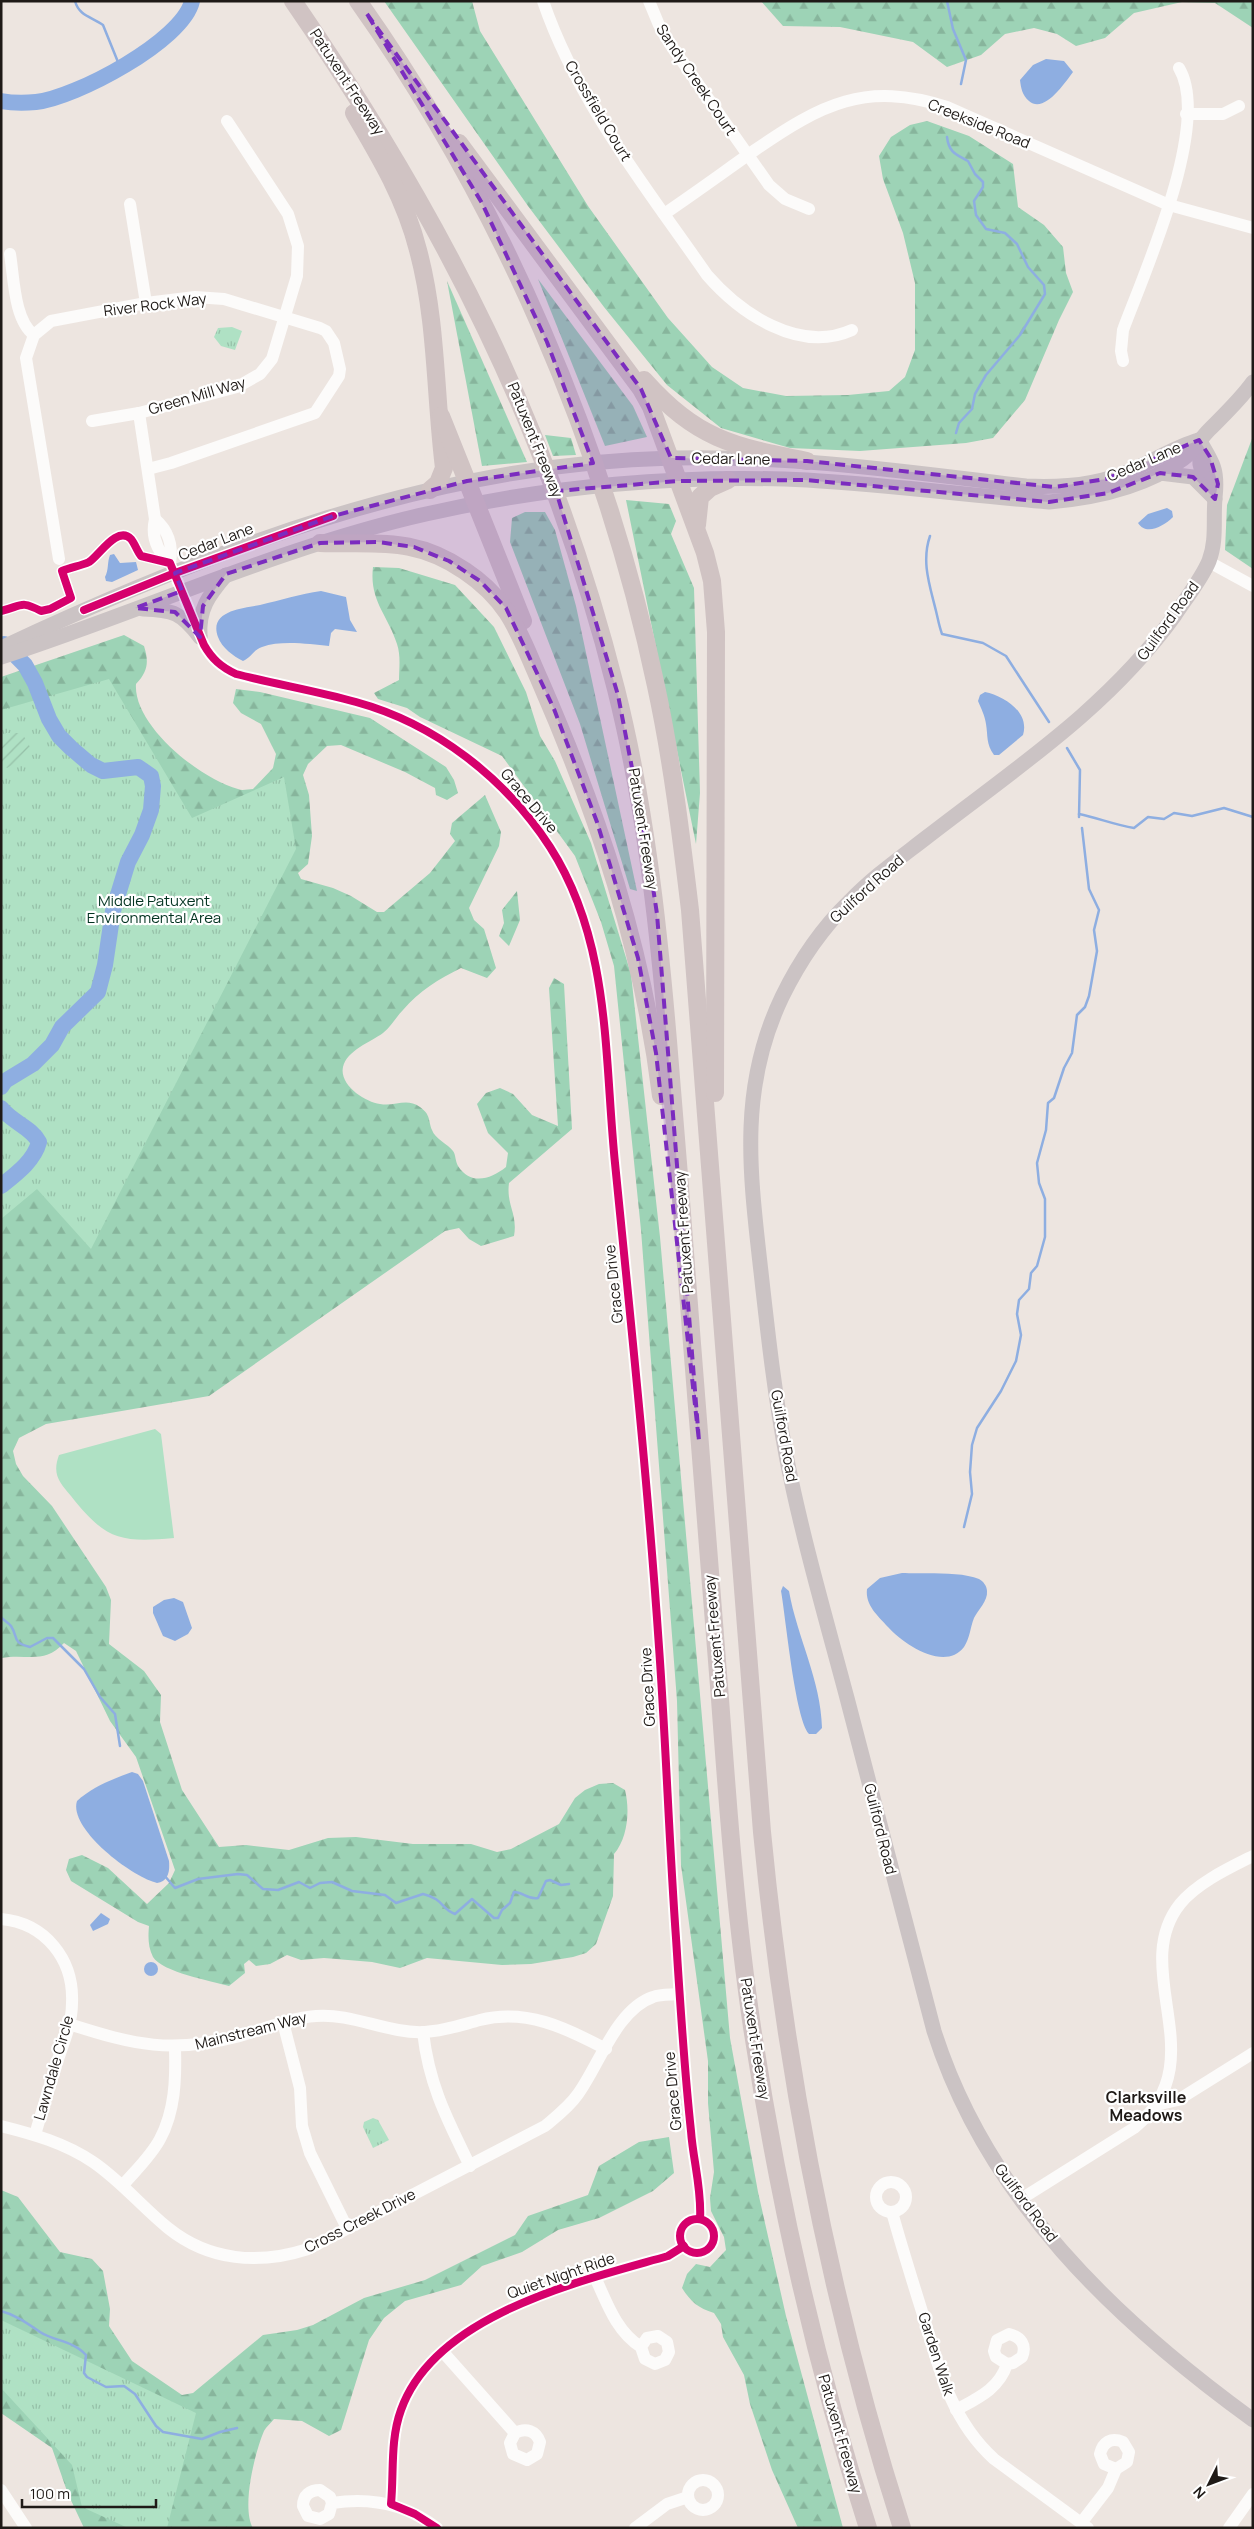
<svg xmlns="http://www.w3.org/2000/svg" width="1254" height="2529" font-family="Manrope,sans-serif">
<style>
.forest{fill:url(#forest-firs)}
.park{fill:url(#park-tufts)}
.garden{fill:url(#garden-furrows)}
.pitch{fill:#afe1c4}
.water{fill:#8eaee1}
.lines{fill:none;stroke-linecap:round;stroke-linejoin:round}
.stream{stroke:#8eaee1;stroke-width:2.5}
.river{stroke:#8eaee1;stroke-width:16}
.minor{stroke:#fcfbfa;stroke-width:12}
.major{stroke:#cbc3c4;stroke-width:15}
.highway{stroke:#d0c3c3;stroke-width:18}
.cycleway-casing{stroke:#fff;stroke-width:11}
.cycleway{stroke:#d6006c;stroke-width:8}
.marked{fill:#7b2cbf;fill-opacity:0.2;stroke:#7b2cbf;stroke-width:4;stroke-dasharray:10 6;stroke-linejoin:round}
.labels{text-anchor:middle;stroke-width:4.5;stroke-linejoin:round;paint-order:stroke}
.street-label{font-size:15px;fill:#1f1a17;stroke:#fff}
.park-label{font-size:15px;fill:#023320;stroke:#fff}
.neighbourhood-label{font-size:16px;font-weight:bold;fill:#1f1a17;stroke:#fff}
</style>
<defs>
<pattern id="forest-firs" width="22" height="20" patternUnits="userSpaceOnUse" patternTransform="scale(1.25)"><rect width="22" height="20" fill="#9dd3b6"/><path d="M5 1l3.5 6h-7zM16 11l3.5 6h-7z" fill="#87b59c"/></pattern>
<pattern id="park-tufts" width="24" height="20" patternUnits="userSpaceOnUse" patternTransform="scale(1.25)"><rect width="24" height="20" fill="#afe1c4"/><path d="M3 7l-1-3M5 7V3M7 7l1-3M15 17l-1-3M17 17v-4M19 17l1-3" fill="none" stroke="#96c0a8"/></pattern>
<pattern id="garden-furrows" width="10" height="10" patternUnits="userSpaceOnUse" patternTransform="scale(1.25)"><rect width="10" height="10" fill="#afe1c4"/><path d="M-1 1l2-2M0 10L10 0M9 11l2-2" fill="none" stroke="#96c0a8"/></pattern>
</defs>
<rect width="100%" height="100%" fill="#ede5e0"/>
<!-- forest -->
<g class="forest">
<path d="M384 1H472L480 31 588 206 668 318 712 367 743 388 786 396 848 395 889 391 905 377 915 350V283L903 233 883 179 879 156 891 137 910 125 927 121 969 136 1013 164 1018 207 1044 225 1063 247 1066 273 1073 292 1059 320 1025 400 993 438 966 443 860 451 790 448 721 428 667 385 604 307 528 206Z"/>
<path d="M761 1H1253V28L1215 3 1182 2 1134 13 1105 38 1076 46 1057 34 1034 28 1005 34 981 55 947 67 913 42 840 27 783 26Z"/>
<path d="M538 279 633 406 647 437 605 446Z"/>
<path d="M447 281 527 462 482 466Z"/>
<path d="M545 435 571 438 576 455 553 456Z"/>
<path d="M1253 436V569L1225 550 1227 505Z"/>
<path d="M626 500 669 504 676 521 671 534 694 588 700 793 696 844Z"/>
<path d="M525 512H545L555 530 576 606 637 891 630 889 580 724 510 542 512 518Z"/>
<path d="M373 567 399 568 455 585 494 627 526 692 540 736 555 761 591 843 631 974 660 1237 730 2038 758 2192 786 2316 843 2528H798L772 2470 750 2404 744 2375 723 2337 721 2324 714 2313C698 2308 691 2302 682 2288L687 2274 696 2264 710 2267 726 2250 724 2237 711 2211 710 2198 714 2172 708 2103V2061L681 1865 677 1701 641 1230 614 966 601 922 575 856 502 756 420 717 407 708 378 699 374 693 399 680C399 669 401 656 397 644 388 615 369 601 373 567Z"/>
<path d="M124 635 144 646C149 662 148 671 136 684 133 725 200 779 238 789 242 791 248 789 253 789L273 768 276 754 261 724 241 713 233 703 236 689 260 692 370 718 446 767 454 780 458 793 447 800 436 795 435 788 405 772 341 745 327 746 308 764 303 775 309 795 312 836 308 864 298 873 301 879 333 888 351 896 377 912H384L430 873 455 841 450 834 452 823 485 795 501 832 499 846 469 908 474 920 484 929 496 968 487 978 461 968C439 979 419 991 403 1010 396 1017 391 1027 383 1033 371 1042 347 1050 343 1067 339 1085 365 1102 380 1104 395 1107 406 1097 420 1107 431 1115 428 1120 432 1130 435 1139 448 1144 453 1151 456 1155 455 1161 458 1166 471 1186 491 1179 506 1167L508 1153 488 1133 477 1104 486 1093 500 1088 513 1094 532 1115 558 1126 549 988 554 978 564 984 572 1129 509 1183C506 1205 518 1214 514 1236L481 1246 469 1239 459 1228 445 1231 209 1396 46 1424 19 1438 13 1451 16 1464 23 1476 52 1506 106 1587 111 1600 109 1644 144 1671 161 1695 160 1722 182 1790 219 1847 246 1845 289 1850 328 1838 356 1837 413 1844H471L497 1852 511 1849 559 1824 575 1798 585 1790 599 1784 613 1783 625 1790C630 1810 628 1838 614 1854L613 1896 596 1944 586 1953 573 1957 531 1964 502 1965 427 1958 400 1968 372 1962 324 1958 301 1960 287 1955 270 1964 256 1966 249 1960 244 1964 245 1973 229 1986C211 1981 162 1972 153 1957 148 1947 148 1937 149 1926L138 1922 71 1881 66 1870 69 1859 82 1855 108 1868 147 1904 169 1883 175 1870 136 1757 110 1721 76 1651 64 1643C44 1665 27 1653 1 1658V677Z"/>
<path d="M517 891 520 920 509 946 499 936 504 923 502 910Z"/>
<path d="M669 2137 674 2173 653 2191 599 2218 558 2230 522 2252 482 2266 461 2285 405 2301 384 2318 369 2340 341 2430 329 2436 302 2421 274 2419C271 2423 266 2427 264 2431 255 2452 241 2508 253 2528H84L68 2494 52 2448 1 2413V2190L18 2197 60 2252 92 2259 103 2271 110 2309 109 2326 132 2361 182 2395 193 2393 263 2335 297 2330 313 2325 364 2298 425 2280 515 2235 528 2216 588 2195 599 2166 639 2142Z"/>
</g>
<!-- park -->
<g class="park">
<path d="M232 327 242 331 235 350 221 346 214 337 218 328Z"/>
<path d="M109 679 192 818 284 777 296 849 91 1249 37 1189 1 1219V710Z"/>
<path d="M373 2118 378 2120 389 2140 373 2148 363 2127 364 2122Z"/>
<path d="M1 2320 196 2413 167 2528H128L82 2507 72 2465 1 2388Z"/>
</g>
<!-- garden -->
<path class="garden" d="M6 733H22L30 747 16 763 7 768 1 763V742Z"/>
<!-- pitch -->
<path class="pitch" d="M155 1429 161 1434 174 1538C119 1543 105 1539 71 1496 59 1482 52 1474 59 1455Z"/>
<!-- water -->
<g class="water">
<path d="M1046 59 1064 61 1073 72C1064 84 1044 114 1029 101 1022 95 1021 88 1020 80L1033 65Z"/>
<path d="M1167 508 1172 511 1173 517C1164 526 1146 536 1138 523L1148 514Z"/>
<path d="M114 554 120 563 136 562 138 570 112 582 106 581 105 577C109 570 107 562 110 555Z"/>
<path d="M321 591 346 597 350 620 357 632 335 629 331 633 329 646C309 644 281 640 262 647 253 650 251 658 243 661 233 656 222 648 218 637 208 610 245 608 260 605 281 600 300 594 321 591Z"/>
<path d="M985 692C1004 696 1030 712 1023 735L999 755H994C986 744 988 736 986 724 985 716 981 708 978 701L980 695Z"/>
<path d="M902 1573C923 1574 960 1571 979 1579 983 1581 987 1586 987 1591 988 1601 978 1610 974 1618 970 1628 970 1638 964 1647 945 1672 903 1644 888 1627 878 1616 865 1605 867 1589L880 1578Z"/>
<path d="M783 1586 789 1591C797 1637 821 1680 822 1728L816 1734H809C795 1718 786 1619 781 1591Z"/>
<path d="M174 1598 183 1602 192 1628 188 1634 175 1641 163 1636 153 1613V1607L164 1600Z"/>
<path d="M132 1772 138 1774 143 1781 169 1861C170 1872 168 1881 157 1883 133 1878 68 1829 77 1801 92 1787 113 1779 132 1772Z"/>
<path d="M101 1913 110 1919 108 1924 93 1931 90 1925Z"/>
<circle cx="151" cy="1969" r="7"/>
</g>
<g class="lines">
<!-- stream -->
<g class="stream">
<path d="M75 1C79 16 92 17 103 25L120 67"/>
<path d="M819 1H831"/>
<path d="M947 1 953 29 966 60 961 84"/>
<path d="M947 137C949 153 956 154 968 161L975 174 983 182V187L974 201 976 215 986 229 1005 233 1017 244 1028 267 1044 285 1045 294 1020 335 986 375 975 394 972 409 959 423 956 433"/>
<path d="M930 536C921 562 930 586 936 611 938 619 939 626 942 634L983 643 1006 656 1049 722"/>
<path d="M1067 748 1080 770 1079 817"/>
<path d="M1079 814C1098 818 1115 825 1134 828L1148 817 1164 819 1174 813 1192 816 1224 808 1253 817"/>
<path d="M964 1527 972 1494 970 1472 972 1445 977 1428 1001 1391 1016 1361 1021 1335 1017 1314 1019 1300 1029 1289 1031 1273 1037 1266 1045 1237V1199L1039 1183 1037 1163 1046 1130 1048 1103 1054 1098 1064 1068 1072 1053 1077 1015 1085 1007 1089 996 1097 951 1094 930 1099 910 1089 889 1082 828"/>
<path d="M1 1617C4 1621 9 1623 11 1626 19 1638 11 1642 30 1647L47 1638H53L84 1669 100 1697 115 1714 120 1746"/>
<path d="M164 1875 175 1888 198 1879 238 1874 247 1875 263 1889 278 1890 299 1882 310 1888 320 1883 332 1882 352 1891 385 1895 396 1903 423 1894C444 1899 441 1909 455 1914L472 1899 494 1918H498L502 1910 510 1903 514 1892C523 1892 528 1900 538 1898L546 1881 550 1880 561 1885 569 1884"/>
<path d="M1 2311C16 2315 27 2323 40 2332 54 2341 74 2341 86 2355L84 2373 87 2377 106 2387 124 2386 135 2394 156 2426 163 2432 202 2439 220 2432 237 2428"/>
</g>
<!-- river -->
<g class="river">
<path d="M1 101C12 103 25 103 36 102 75 98 183 41 192 1"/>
<path d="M1 1087 5 1081 33 1064 52 1045 62 1027 98 992 105 965 113 911 128 862 142 835 151 810 153 786 151 776 138 767 103 771 91 765 71 748 59 736 49 719 35 683 25 665 4 644"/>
<path d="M1 1108C13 1123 31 1127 39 1142 34 1161 16 1174 1 1186"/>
</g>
<!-- minor -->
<g class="minor">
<path d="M543 1C578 103 646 187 707 275 740 313 799 354 852 330"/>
<path d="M649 1 659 25 670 44 769 185 785 199 809 209"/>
<path d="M1186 114H1223L1239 106"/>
<path d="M130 204 146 303"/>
<path d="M664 214C695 193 725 171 755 150 822 104 865 81 947 107L1169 205 1253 228"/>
<path d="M10 254C14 278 14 320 34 335"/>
<path d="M1123 361 1121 351 1123 330C1144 273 1212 123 1179 68"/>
<path d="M139 413 155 519C151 536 157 551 170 563L204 645C212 659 221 667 236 674 275 684 317 691 356 702 436 724 505 778 550 847 611 942 604 1055 615 1163 631 1324 648 1485 659 1647 666 1744 669 1841 676 1938 680 2002 684 2067 691 2131 693 2160 702 2190 700 2219"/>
<path d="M92 421 139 413 237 387 260 374 272 359 297 276 298 246 288 214 227 121"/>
<path d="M155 519C169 531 173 545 170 563"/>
<path d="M59 559 26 358 34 335 51 321 146 303 195 297 224 299 320 328 326 331 334 343 340 369 339 376 315 413 171 463 148 469"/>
<path d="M1209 562 1253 586"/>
<path d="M1 1919C45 1923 74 1959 72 2003 72 2023 64 2042 57 2062 50 2086 42 2110 35 2135"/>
<path d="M283 2022 300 2088 302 2126 310 2153 347 2228"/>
<path d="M69 2024C134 2045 172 2054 240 2036 265 2029 289 2018 316 2016 353 2013 388 2034 425 2032 444 2031 461 2025 480 2020 526 2008 566 2028 606 2049"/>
<path d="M423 2032C429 2085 447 2119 470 2166"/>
<path d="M1156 2105 1178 2100 1253 2053"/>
<path d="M1 2126C33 2134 65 2143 93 2162 121 2181 142 2207 168 2228 209 2261 259 2265 308 2249L545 2126C557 2116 569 2107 578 2094 599 2065 617 2009 653 1997 661 1994 671 1995 680 1994"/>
<circle cx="891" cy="2197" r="15"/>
<path d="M123 2185C136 2170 151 2156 160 2139 175 2111 176 2079 175 2048"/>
<path d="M1021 2199 1134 2128C1217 2061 1127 1971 1180 1904 1197 1883 1229 1868 1253 1856"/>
<path d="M892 2212C902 2248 913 2283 924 2318 939 2370 952 2421 994 2459L1088 2528"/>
<circle cx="697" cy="2236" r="17"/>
<path d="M595 2277C607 2303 616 2331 641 2347L647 2338 658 2336 667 2342 669 2352 665 2360 655 2364 645 2359 641 2347"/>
<path d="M443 2352 515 2433C526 2427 536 2431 540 2442L537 2454 527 2460 513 2454 510 2443 515 2433"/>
<path d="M956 2410C978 2398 999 2389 1007 2364L1013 2363 1022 2357C1027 2345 1021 2337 1009 2334L997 2340 994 2351 996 2357 1007 2364"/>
<circle cx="703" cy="2495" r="15"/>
<path d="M1 2490 26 2528"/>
<path d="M332 2503 329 2514 320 2519 308 2516 303 2506C303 2495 310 2490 320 2490L330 2497 332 2503C370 2497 406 2504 437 2528"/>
<path d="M391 2504C394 2473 390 2440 401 2410 435 2314 581 2281 668 2256L684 2246"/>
<path d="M1081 2523 1108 2488 1116 2469 1104 2464 1100 2454C1103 2442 1111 2437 1123 2442L1129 2452 1127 2462 1116 2469"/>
<path d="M635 2528 667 2504 688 2497"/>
<path d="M1229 2528 1253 2494"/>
</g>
<!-- major -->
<g class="major">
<path d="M1199 440C1214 464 1218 471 1215 498 1213 520 1217 540 1209 561 1201 580 1186 598 1175 615 1108 708 1016 768 927 837 900 858 873 877 850 901 822 928 799 962 782 997 738 1089 750 1174 761 1272 768 1335 775 1398 787 1460 803 1540 826 1619 847 1698 875 1809 904 1920 934 2031 987 2198 1114 2319 1253 2420"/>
<path d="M1199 442 1200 464 1206 489"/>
<path d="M1160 473 1193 477 1215 499"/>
<path d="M143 609C174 610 181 613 200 637"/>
<path d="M200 637C198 609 209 595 226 575"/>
<path d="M1 648C212 549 437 463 672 458 791 455 909 472 1026 486 1063 488 1098 485 1132 470 1155 460 1175 447 1199 440"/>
<path d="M1 657C143 611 280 547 426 514 549 486 681 474 807 480 888 485 968 495 1049 502 1095 498 1145 488 1183 459 1193 452 1200 439 1209 430 1224 415 1240 400 1253 382"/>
</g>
<!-- highway -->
<g class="highway">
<path d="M293 1C443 219 551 431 616 689 645 805 658 923 668 1041 676 1138 684 1234 691 1331 700 1453 710 1576 720 1699 728 1809 736 1918 752 2027 778 2197 815 2364 868 2528"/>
<path d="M358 1C501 203 605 444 656 686 672 760 681 835 690 910L762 1832C785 2069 829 2301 902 2528"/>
<path d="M354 113C380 157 405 199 418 250 437 320 435 396 444 468L438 483 430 490"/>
<path d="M459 143 641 389 651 407 705 553 712 581 716 632 715 1093"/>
<path d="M644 380C697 439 731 446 807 461"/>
<path d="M441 416 523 621"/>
<path d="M697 525 700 497 710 488 728 480"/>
<path d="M320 543C377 545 414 536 465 571 511 602 519 634 540 681 599 816 643 949 661 1096"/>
</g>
<!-- cycleway casing -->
<g class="cycleway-casing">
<g id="cycleway">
<path d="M84 610 175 573 333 516"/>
<path d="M1 611C22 606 20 600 41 611L50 609 71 598 62 571C71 567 81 566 89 562 99 556 117 525 131 539 135 544 137 551 141 556L170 563 204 645C212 659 221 667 236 674 275 684 317 691 356 702 436 724 505 778 550 847 611 942 604 1055 615 1163 631 1324 648 1485 659 1647 666 1744 669 1841 676 1938 680 2002 684 2067 691 2131 693 2160 702 2190 700 2219"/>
<circle cx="697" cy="2236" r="17"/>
<path d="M437 2528 415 2514 391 2504C394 2473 390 2440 401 2410 435 2314 581 2281 668 2256L684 2246"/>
</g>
</g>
<!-- cycleway -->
<use href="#cycleway" class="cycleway"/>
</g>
<!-- marked area -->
<path class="marked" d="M367 14 641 389 671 458 807 461 1055 487 1106 479 1199 440 1210 457 1218 484 1215 499 1193 477 1160 473 1108 493 1049 502 805 480 678 481 556 491 618 695 646 841 657 914 699 1441 656 1053 638 958 597 822 554 709 506 608 480 581 449 561 414 547 378 542 320 543 226 574 203 606 200 637 175 612 135 608 182 591 175 573 333 516 467 481 593 463 547 342 482 203Z"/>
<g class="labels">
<!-- street labels -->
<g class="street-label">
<text transform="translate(696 80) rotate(56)" y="5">Sandy Creek Court</text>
<text transform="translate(347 82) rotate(57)" y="5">Patuxent Freeway</text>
<text transform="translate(598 111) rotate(59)" y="5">Crossfield Court</text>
<text transform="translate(979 124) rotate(22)" y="5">Creekside Road</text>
<text transform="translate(155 305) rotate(-7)" y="5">River Rock Way</text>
<text transform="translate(197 396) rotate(-16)" y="5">Green Mill Way</text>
<text transform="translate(535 440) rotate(68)" y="5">Patuxent Freeway</text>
<text transform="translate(731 459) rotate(1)" y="5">Cedar Lane</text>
<text transform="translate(1144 462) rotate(-23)" y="5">Cedar Lane</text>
<text transform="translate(216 542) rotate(-21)" y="5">Cedar Lane</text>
<text transform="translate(1168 621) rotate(-54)" y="5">Guilford Road</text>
<text transform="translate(529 801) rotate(50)" y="5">Grace Drive</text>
<text transform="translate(643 829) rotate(81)" y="5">Patuxent Freeway</text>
<text transform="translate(867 889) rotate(-42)" y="5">Guilford Road</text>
<text transform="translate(684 1232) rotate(-94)" y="5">Patuxent Freeway</text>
<text transform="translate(614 1284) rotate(-96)" y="5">Grace Drive</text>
<text transform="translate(784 1436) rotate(80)" y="5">Guilford Road</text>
<text transform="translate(715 1636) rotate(-95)" y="5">Patuxent Freeway</text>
<text transform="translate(648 1687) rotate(-93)" y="5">Grace Drive</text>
<text transform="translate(880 1829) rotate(76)" y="5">Guilford Road</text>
<text transform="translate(251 2031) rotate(-14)" y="5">Mainstream Way</text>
<text transform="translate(755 2039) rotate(81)" y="5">Patuxent Freeway</text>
<text transform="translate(54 2068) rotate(-74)" y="5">Lawndale Circle</text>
<text transform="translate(673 2091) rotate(-95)" y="5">Grace Drive</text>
<text transform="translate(1026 2203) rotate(53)" y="5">Guilford Road</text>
<text transform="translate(360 2221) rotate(-27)" y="5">Cross Creek Drive</text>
<text transform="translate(561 2276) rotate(-19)" y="5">Quiet Night Ride</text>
<text transform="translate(936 2354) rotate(72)" y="5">Garden Walk</text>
<text transform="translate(840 2434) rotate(74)" y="5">Patuxent Freeway</text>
</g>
<!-- park labels -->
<g class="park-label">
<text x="154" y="906">Middle Patuxent<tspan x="154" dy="17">Environmental Area</tspan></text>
</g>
<!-- neighbourhood labels -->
<g class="neighbourhood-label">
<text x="1146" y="2103">Clarksville<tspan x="1146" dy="18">Meadows</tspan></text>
</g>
</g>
<!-- border -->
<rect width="1254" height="2529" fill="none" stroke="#1f1a17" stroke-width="5"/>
<!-- north arrow -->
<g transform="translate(1209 2484) rotate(228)" stroke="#ffffff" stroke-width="4" paint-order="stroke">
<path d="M0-4L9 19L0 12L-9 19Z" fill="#1f1a17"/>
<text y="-8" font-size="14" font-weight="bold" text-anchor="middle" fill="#1f1a17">N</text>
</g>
<!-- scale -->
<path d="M22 2499v8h134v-8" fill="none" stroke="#1f1a17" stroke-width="2.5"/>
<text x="30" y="2499" font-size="15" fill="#1f1a17" stroke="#ffffff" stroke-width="4" paint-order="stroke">100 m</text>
</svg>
